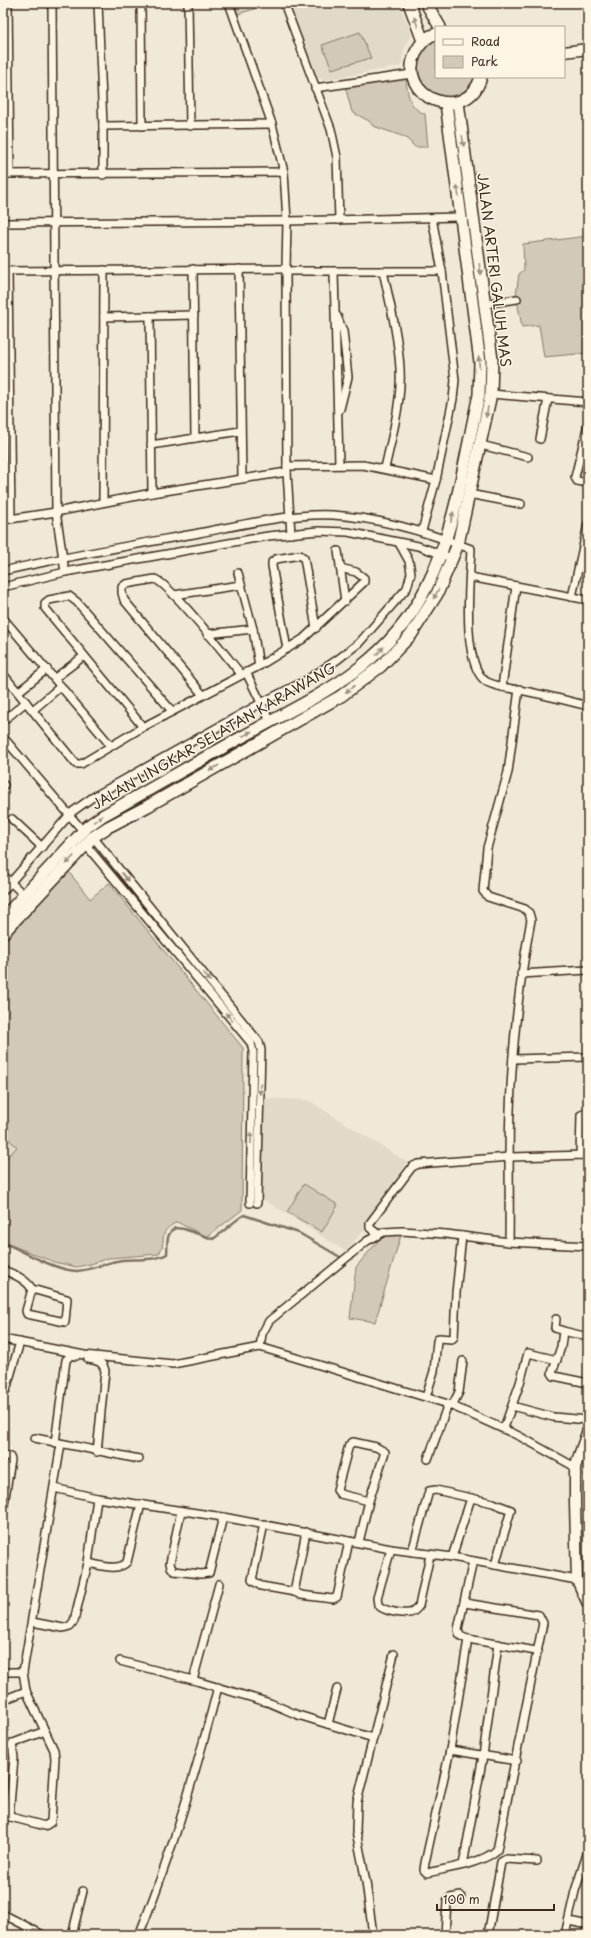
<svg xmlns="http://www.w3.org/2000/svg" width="591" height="1938" font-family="'Playpen Sans',sans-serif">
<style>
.built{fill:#e1d9c9}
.green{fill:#d2c9ba;stroke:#867a6c}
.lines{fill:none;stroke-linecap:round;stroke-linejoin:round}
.stream{stroke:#7e7163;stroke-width:2.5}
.street-casing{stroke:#3b2a1e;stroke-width:10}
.secondary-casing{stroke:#3b2a1e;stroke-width:13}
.primary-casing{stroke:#3b2a1e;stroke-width:14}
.street{stroke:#fcf5e5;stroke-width:7}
.secondary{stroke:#fcf5e5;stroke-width:10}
.primary{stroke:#fcf5e5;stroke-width:11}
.oneway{fill:#9c9082}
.labels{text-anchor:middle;stroke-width:3;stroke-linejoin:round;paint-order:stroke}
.street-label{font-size:14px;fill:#3b2a1e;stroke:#fcf5e5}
</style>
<rect width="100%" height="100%" fill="#f0e9d9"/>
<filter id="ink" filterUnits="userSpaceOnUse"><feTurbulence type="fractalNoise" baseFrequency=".025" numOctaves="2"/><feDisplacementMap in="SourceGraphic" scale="8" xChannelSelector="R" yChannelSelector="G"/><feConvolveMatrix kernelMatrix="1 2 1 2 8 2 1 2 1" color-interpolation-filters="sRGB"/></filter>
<g filter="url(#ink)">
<!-- built -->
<g class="built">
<path d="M288 3H399L412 35 404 49 401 66 324 80 316 77Z"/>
<path d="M263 1098 308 1100 407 1162 366 1228 345 1251 260 1197Z"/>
<path d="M3 1134 17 1147 3 1162Z"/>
</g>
<!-- green -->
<g class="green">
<path d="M234 3H273L238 14Z"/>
<path d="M360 32 371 58 332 69 322 45Z"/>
<path d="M436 40V77H475C448 129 388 66 436 40Z"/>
<path d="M406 77C407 92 409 109 425 114L428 147H415L405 137 373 126 369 121 352 112 345 86Z"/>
<path d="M588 236V353L544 357 539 325 522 327 516 295 519 274 524 270 523 244Z"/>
<path d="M69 872 90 899 109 883 243 1048 242 1210 207 1237 177 1222C156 1233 168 1238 159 1254L109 1258 91 1264 76 1267 54 1262 3 1242V1162L17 1147 3 1134V943Z"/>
<path d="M304 1184 338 1205 322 1232 287 1212Z"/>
<path d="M383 1235H401L375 1322 350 1318 356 1267Z"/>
</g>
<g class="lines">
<!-- stream -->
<path class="stream" d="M3 1242C22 1251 57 1271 77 1271 93 1270 106 1262 122 1260 137 1259 154 1261 167 1254 168 1243 165 1235 175 1228L184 1229 213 1239C224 1232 232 1222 244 1215L299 1233 340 1257"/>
<!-- street casing -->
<g class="street-casing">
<g id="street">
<path d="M8 3 10 174"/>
<path d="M52 3 56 512 65 572"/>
<path d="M98 3 103 126V175"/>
<path d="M141 3 142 126"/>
<path d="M188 3 190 126"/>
<path d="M229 3 272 124 284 172 287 221 286 269 287 472 291 534"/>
<path d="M284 3 331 129 337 157 339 220"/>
<path d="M315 88 412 74"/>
<path d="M103 126 272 124"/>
<path d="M3 174 284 172"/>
<path d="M3 223 287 221 461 217"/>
<path d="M193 269 195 438"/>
<path d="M239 269 242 478"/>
<path d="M3 271 286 269"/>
<path d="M8 271 11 518"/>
<path d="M286 271H442"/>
<path d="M383 271C390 303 398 336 400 368 402 402 392 436 385 468"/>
<path d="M334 272 339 464"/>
<path d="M484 304 517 299"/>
<path d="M150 316 152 493"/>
<path d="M337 316 343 331 348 377 340 409"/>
<path d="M104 317 194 315"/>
<path d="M491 394 588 402"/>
<path d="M588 424 575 477 577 481 588 483"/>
<path d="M540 439 548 399"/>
<path d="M151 445 240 431"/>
<path d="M481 445 528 457"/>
<path d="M287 466 363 465 436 480"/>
<path d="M469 494 521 504"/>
<path d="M103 502 104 270"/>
<path d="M3 520 56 512 152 493 287 472"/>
<path d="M422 531 436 480 453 399 455 380 442 271 432 218"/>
<path d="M338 551 345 601"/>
<path d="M3 571C68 556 133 545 199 533 241 525 290 513 333 515 380 518 427 532 471 549 470 577 460 666 487 682 497 687 508 688 519 690 542 694 565 700 588 706"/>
<path d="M238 573 253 629 259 666"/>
<path d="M470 577 588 600"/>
<path d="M3 587 65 572 268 536 318 531 348 532 418 546 452 558"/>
<path d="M174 595 241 585"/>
<path d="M572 597 588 524"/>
<path d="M3 618 111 746"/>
<path d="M207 634 253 629"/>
<path d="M287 649 272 566V562L276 559 300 555 304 558 316 628"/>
<path d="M246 672 270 721"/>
<path d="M3 674 76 764H81L143 727 259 666 303 639 364 582V578L356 572 340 568"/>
<path d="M55 678 84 656"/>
<path d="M502 687 516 586"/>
<path d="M18 692 47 669"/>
<path d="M203 695 124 600 122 593V587L126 584 155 579C172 586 226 656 241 674"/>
<path d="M33 710 61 686"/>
<path d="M3 721 26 702"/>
<path d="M143 727 45 608V603L49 600 69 596 77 602 172 711"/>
<path d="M3 737 83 831"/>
<path d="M3 786 4 785"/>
<path d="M12 819 42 847"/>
<path d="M93 837 259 1042 261 1050 257 1203"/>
<path d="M85 844 251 1043 253 1052 250 1203"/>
<path d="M3 875 24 895"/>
<path d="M3 891 72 812 93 797 261 703 305 681 337 660 359 643 407 588 411 573 409 561 399 543"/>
<path d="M521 974 588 970"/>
<path d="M513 1059 588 1057"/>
<path d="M580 1155 581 1115 588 1112"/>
<path d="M378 1234 370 1228V1223L412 1167 418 1164 510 1157 588 1155"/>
<path d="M509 1242C510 1198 508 1155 510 1111 512 1047 519 983 531 920L529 913 525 909 488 897 483 891 487 848 508 772 519 689"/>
<path d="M3 1270C14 1274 26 1279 32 1289L67 1299 65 1322 27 1314 26 1311 32 1289"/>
<path d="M556 1319 555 1328 563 1331 561 1347 552 1373 554 1376 588 1383"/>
<path d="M563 1331 588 1337"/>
<path d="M3 1339 84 1355 173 1364 260 1347 448 1404 519 1436 575 1467"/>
<path d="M260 1347 262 1334 269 1321 367 1241 384 1232 402 1231 446 1234 509 1242 588 1246"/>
<path d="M88 1359C97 1361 103 1361 105 1371L97 1452"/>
<path d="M6 1390 20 1342"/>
<path d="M426 1397 434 1371 437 1341 439 1338 452 1339 454 1337 456 1293 462 1236"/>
<path d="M452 1406 459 1392 463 1361"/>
<path d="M512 1406 553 1417 588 1420"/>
<path d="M504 1428 520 1383 528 1353 557 1360"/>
<path d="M35 1438 139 1459"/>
<path d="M55 1443 66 1360 71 1355 76 1356"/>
<path d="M3 1455 10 1457 11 1460 3 1510"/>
<path d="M428 1459 448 1404"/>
<path d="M54 1488 97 1498 223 1517 391 1549 452 1557 577 1580"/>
<path d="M181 1511 170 1563 171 1567 174 1571 201 1574 209 1573 223 1517"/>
<path d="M264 1524 252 1580 261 1586 295 1592"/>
<path d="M306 1532 295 1587V1592L301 1595 333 1599 337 1597 349 1541"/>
<path d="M359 1542 369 1501 385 1452 376 1447 353 1442 349 1445 337 1490 340 1494 369 1501"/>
<path d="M391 1549 377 1598 378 1605C384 1611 400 1614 409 1613 414 1613 416 1609 419 1606L430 1555"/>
<path d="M412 1552 429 1491 436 1490 493 1503 511 1510 495 1565"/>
<path d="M452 1557 471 1498"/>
<path d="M473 1561 458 1629C459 1636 461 1637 468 1639L536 1651"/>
<path d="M88 1563C100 1565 118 1572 127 1562L141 1504"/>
<path d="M465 1603 539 1615 543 1623 497 1850C481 1864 448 1868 427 1873L424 1870 425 1863 450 1750 468 1639"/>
<path d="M32 1622 63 1628 70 1626 74 1621 88 1563 97 1498"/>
<path d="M120 1661 193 1680 270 1703 298 1715 373 1738"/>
<path d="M3 1672H23"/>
<path d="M193 1680 219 1584"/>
<path d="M3 1700 26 1691 23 1672 61 1444"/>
<path d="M328 1724 337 1689"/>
<path d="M3 1747 45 1731"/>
<path d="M450 1750 517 1761"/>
<path d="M3 1815 45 1826 51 1822 55 1758 54 1750 26 1691"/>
<path d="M9 1817 14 1758 12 1743"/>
<path d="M463 1865 483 1756 498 1644"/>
<path d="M3 1914 43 1935"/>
<path d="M569 1921 588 1925"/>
<path d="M72 1935 83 1891"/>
<path d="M139 1935C172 1854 196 1772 218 1687"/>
<path d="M373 1935 366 1882 356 1831 357 1802 394 1654"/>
<path d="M445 1935 447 1901 450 1898 461 1896"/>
<path d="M488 1935 501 1862 506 1859 537 1861"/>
<path d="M565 1935 575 1891 588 1851"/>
</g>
</g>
<!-- secondary casing -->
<g class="secondary-casing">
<g id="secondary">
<path d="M564 52 588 49"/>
<path d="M588 1430 575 1467V1503L577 1580 588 1604"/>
</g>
</g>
<!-- primary casing -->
<g class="primary-casing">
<g id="primary">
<path d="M409 3 423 41"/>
<path d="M426 3 440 27"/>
<path d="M436 34C427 36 420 44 416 52 394 98 467 126 481 77"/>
<path d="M3 918 88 826 102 816C149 790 195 763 242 737 316 696 386 668 426 588 456 529 464 459 479 395L480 362 446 103"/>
<path d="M3 933 93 837 108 827 148 806 341 696 381 666 411 635 437 594 458 544 491 394 492 360 458 102"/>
</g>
</g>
<!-- street -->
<use href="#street" class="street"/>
<!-- secondary -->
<use href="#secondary" class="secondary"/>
<!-- primary -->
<use href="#primary" class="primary"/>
</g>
<!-- one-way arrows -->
<defs><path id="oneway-solid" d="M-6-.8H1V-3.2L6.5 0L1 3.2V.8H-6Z"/></defs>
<g class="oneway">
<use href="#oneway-solid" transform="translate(416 22) rotate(-110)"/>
<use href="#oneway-solid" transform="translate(463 141) rotate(82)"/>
<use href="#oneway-solid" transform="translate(458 191) rotate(-98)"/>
<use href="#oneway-solid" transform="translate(480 269) rotate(82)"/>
<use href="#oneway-solid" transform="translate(479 362) rotate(-94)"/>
<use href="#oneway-solid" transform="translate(487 412) rotate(101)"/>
<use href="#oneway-solid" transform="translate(452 517) rotate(-77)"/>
<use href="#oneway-solid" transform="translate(436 594) rotate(118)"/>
<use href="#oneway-solid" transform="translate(380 651) rotate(-48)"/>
<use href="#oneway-solid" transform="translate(350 689) rotate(143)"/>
<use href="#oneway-solid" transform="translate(247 734) rotate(-29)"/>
<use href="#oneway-solid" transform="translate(214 768) rotate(150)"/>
<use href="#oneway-solid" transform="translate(98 819) rotate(-34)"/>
<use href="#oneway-solid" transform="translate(70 860) rotate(133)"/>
<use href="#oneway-solid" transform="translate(125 877) rotate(51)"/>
<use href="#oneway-solid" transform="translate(207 977) rotate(51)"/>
<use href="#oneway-solid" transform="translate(229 1017) rotate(-130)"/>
<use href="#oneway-solid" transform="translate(260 1089) rotate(92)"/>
<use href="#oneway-solid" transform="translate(251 1138) rotate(-89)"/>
</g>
</g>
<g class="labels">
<!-- street labels -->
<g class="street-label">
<text transform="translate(494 270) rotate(83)" y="5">JALAN ARTERI GALUH MAS</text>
<text transform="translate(214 736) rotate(-30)" y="5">JALAN LINGKAR SELATAN KARAWANG</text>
</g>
</g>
<!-- margin -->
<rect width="591" height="1938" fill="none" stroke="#fcf5e5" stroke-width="16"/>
<rect x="8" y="8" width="575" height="1922" fill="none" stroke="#3b2a1e" stroke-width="1.5" filter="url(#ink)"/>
<!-- legend -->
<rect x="435" y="26" width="130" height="52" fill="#fcf5e5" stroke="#afa495"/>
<rect x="443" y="39" width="20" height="6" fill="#fcf5e5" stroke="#afa495"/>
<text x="471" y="46" font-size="12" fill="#3b2a1e">Road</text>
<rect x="443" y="56" width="20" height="12" fill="#d2c9ba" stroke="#afa495"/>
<text x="471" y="66" font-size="12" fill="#3b2a1e">Park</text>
<!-- scale -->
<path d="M437 1904v6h117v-6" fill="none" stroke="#3b2a1e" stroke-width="2"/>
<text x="443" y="1904" font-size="12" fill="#3b2a1e" stroke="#fcf5e5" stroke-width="3" paint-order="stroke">100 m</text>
</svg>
